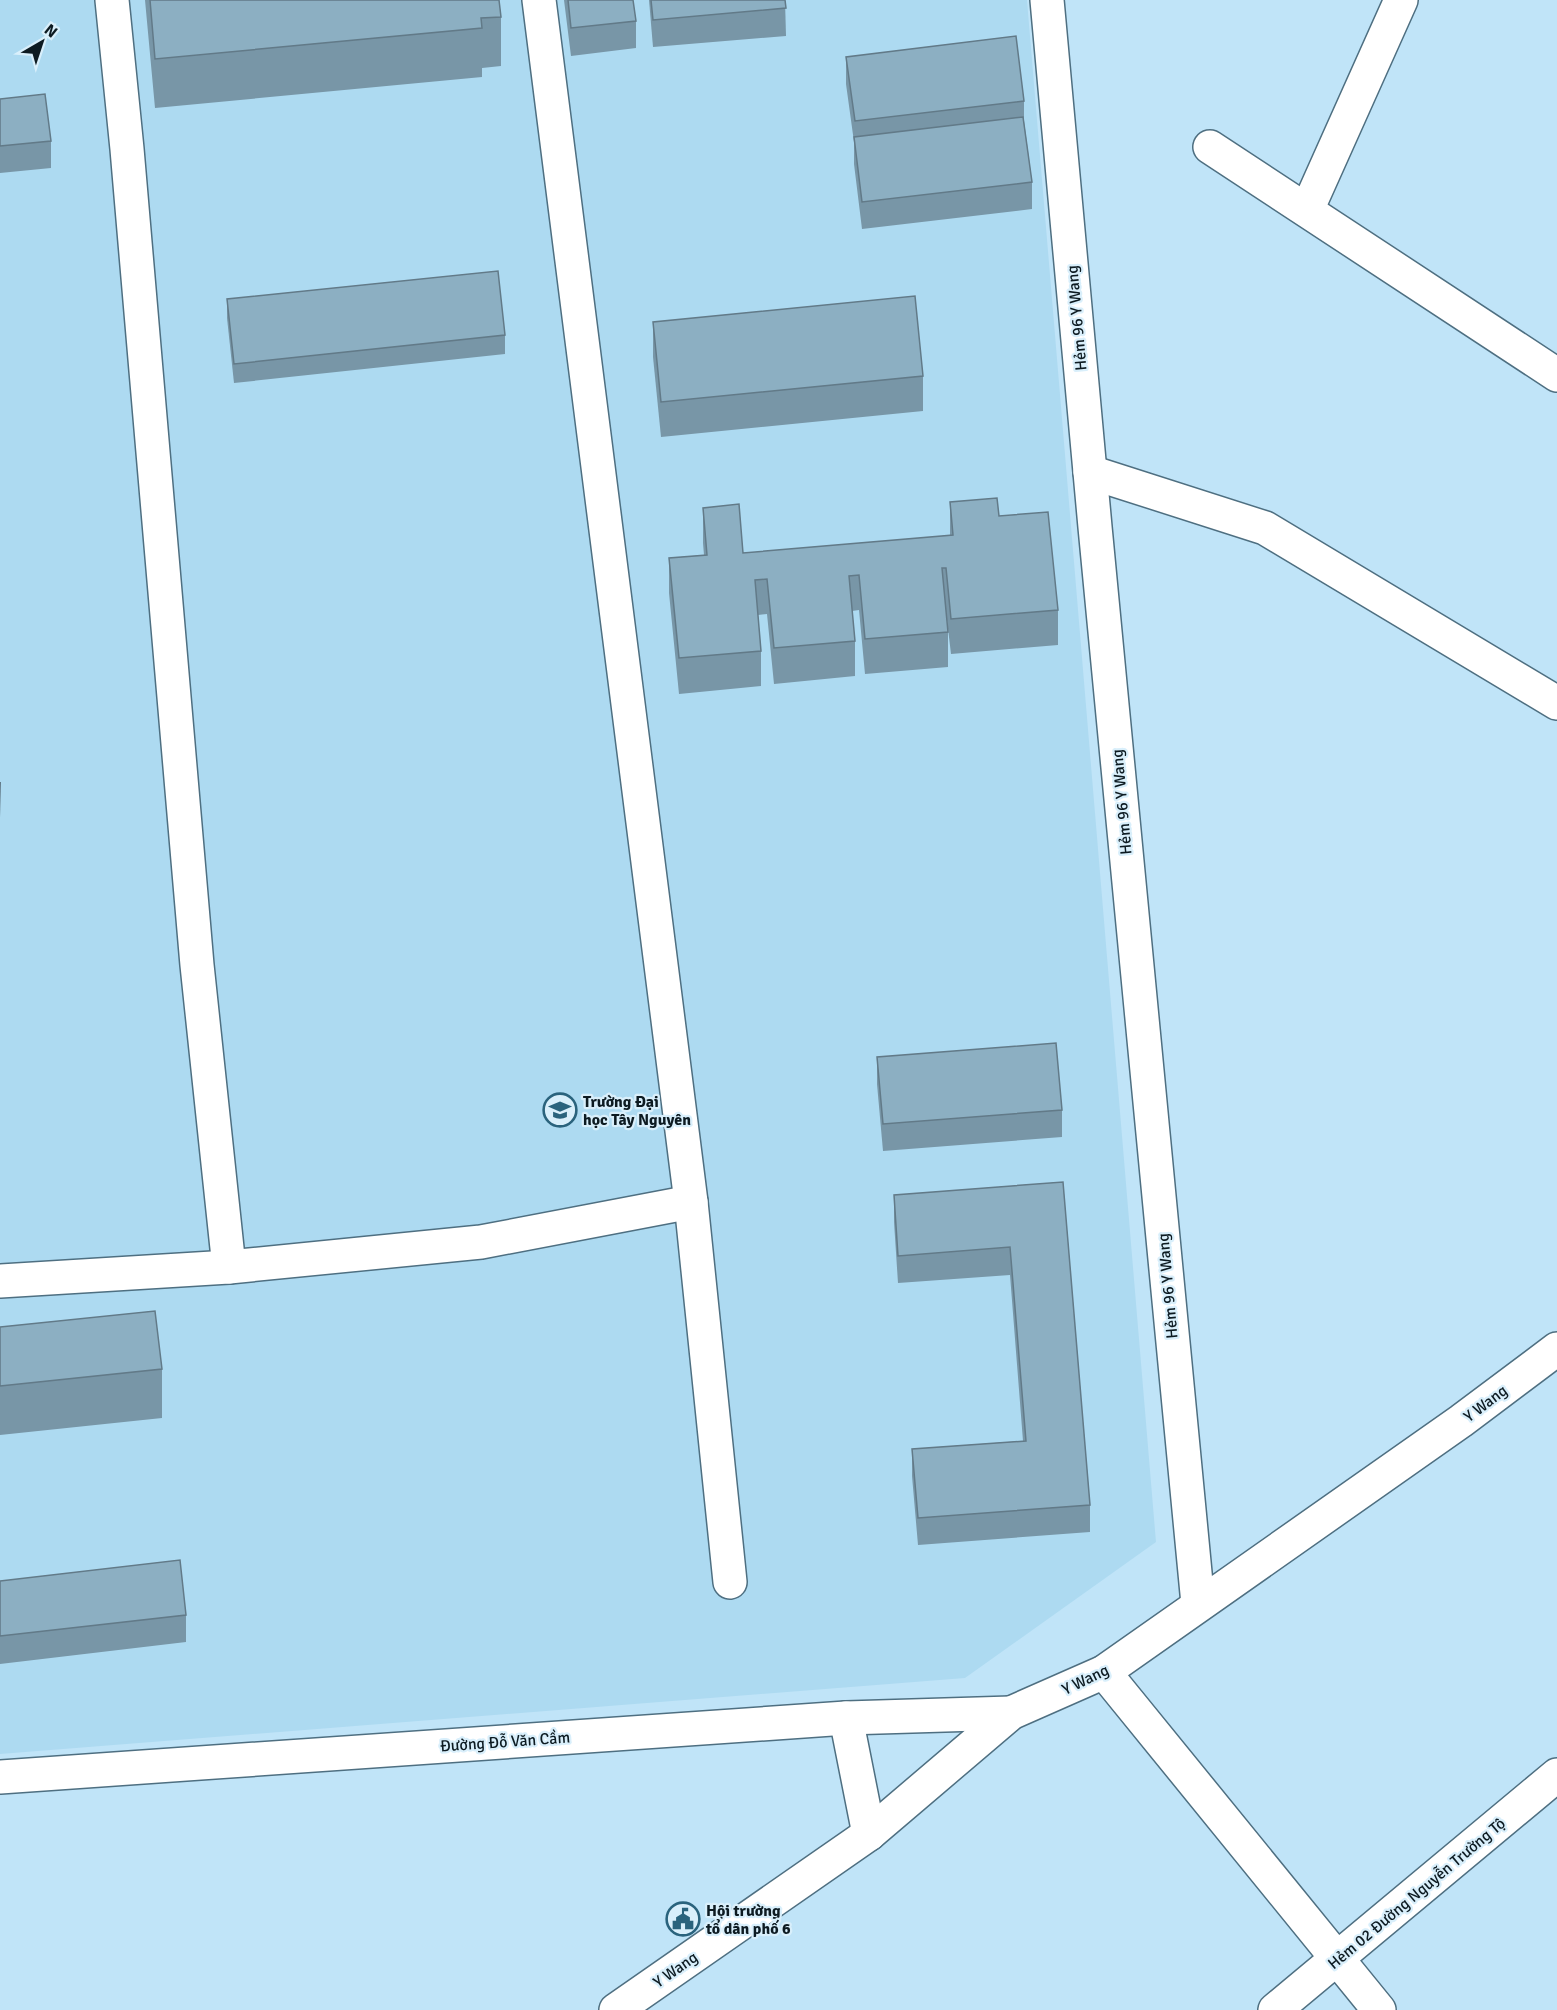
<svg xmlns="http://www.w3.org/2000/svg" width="1557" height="2010" font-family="Signika,sans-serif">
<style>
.built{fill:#addaf1}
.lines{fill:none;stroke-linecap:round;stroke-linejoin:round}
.minor-casing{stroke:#4e6f81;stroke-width:36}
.minor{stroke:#fff;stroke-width:33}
.wall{fill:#7896a7}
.shaded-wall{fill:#627a88}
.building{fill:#8cafc2;stroke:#627a88;stroke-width:1.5}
.labels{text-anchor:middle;stroke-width:4.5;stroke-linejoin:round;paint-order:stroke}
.street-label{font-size:16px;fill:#0d1b22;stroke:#d9effb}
.poi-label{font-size:16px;font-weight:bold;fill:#0d1b22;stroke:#d9effb;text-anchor:start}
</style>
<rect width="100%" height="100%" fill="#c0e4f8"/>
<!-- built -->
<path class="built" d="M0 0H1027L1156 1542 965 1678 0 1754Z"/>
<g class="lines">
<!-- minor casing -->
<g class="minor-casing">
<g id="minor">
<path d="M112 0 127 149 197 965 229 1267 481 1242 691 1202"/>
<path d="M539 0 691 1202 730 1582"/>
<path d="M1047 0 1095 527 1198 1604"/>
<path d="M1210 147 1557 375"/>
<path d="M1307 210 1401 0"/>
<path d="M1090 472 1265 528 1557 703"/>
<path d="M0 1281 229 1267"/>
<path d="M1104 1672 1379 2010"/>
<path d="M846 1718 869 1834"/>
<path d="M0 1777 846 1718 1011 1713"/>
<path d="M616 2010 869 1834 1011 1713 1104 1672 1461 1421 1557 1349"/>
<path d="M1275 2010 1557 1775"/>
</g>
</g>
<!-- minor -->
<use href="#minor" class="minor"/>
</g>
<!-- wall -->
<g class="wall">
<path d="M145 0H499L501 17V66L482 68V77L155 108Z"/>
<path d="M564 0H633L636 21V48L571 56Z"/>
<path d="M649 0H785L786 36 653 47Z"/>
<path d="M846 57 1024 101V121L1032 182V209L862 229 854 164V142L846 84Z"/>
<path d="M0 99 51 141V168L0 173Z"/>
<path d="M227 299 505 335V354L234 383 227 318Z"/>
<path d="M653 322 923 376V411L661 437 653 357Z"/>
<path d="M950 502 999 516 1058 610V645L951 654 945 603 948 632V667L865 674 859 610 852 611 855 641V676L774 684 767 614 758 615 761 651V686L679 694 669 593V558L704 555 703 543V508L743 553 950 536Z"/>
<path d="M877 1057 1062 1110V1137L883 1151 877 1084Z"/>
<path d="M1063 1182 1090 1505V1532L918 1545 912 1476V1449L1023 1441 1010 1275 898 1283 894 1222V1195Z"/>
<path d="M0 1327 162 1369V1418L0 1435Z"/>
<path d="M0 1581 186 1615V1642L0 1664Z"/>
</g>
<!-- shaded-wall -->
<path class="shaded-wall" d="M0 782H1L0 818Z"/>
<!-- building -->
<g class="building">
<path d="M150 0H499L501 17 481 18 482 28 155 59Z"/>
<path d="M568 0H633L636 21 571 28Z"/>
<path d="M651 0H785L786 8 653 20Z"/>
<path d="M1016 36 1024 101 855 121 846 57Z"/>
<path d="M45 94 51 141 0 146V99Z"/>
<path d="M1023 117 1032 182 862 202 854 137Z"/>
<path d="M498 271 505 335 234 364 227 299Z"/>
<path d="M915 296 923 376 661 402 653 322Z"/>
<path d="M997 498 999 516 1048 512 1058 610 951 619 946 568H942L948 632 865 639 859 575 849 576 855 641 774 648 767 579 755 580 761 651 679 658 669 558 707 555 703 508 739 504 743 553 953 535 950 502Z"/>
<path d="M1056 1043 1062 1110 883 1124 877 1057Z"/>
<path d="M1063 1182 1090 1505 918 1518 912 1449 1026 1441 1010 1247 898 1256 894 1195Z"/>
<path d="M155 1311 162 1369 0 1386V1327Z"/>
<path d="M180 1560 186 1615 0 1636V1581Z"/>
</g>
<!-- icons -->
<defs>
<g id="university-ring" transform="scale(1.725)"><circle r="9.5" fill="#d9effb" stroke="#2a637d" stroke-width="1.5"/><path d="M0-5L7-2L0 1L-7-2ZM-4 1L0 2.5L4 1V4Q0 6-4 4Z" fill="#2a637d"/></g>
<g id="civic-ring" transform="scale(1.725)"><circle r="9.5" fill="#d9effb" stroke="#2a637d" stroke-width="1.5"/><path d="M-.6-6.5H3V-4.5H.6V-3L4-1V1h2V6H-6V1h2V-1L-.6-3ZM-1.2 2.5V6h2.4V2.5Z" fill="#2a637d"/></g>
</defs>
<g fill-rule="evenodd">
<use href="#university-ring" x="560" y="1110"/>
<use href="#civic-ring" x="683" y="1919"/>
</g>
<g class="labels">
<!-- street labels -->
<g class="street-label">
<text transform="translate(1076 318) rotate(-95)" y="6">Hẻm 96 Y Wang</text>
<text transform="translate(1121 802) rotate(-95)" y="6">Hẻm 96 Y Wang</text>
<text transform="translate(1167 1286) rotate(-95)" y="6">Hẻm 96 Y Wang</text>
<text transform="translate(1485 1403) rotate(-37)" y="6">Y Wang</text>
<text transform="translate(1085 1679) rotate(-26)" y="6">Y Wang</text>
<text transform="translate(505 1741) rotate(-4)" y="6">Đường Đỗ Văn Cầm</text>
<text transform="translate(1416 1893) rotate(-40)" y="6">Hẻm 02 Đường Nguyễn Trường Tộ</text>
<text transform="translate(675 1969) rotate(-35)" y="6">Y Wang</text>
</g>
<!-- poi labels -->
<g class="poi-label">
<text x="583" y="1107">Trường Đại<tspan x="583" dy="18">học Tây Nguyên</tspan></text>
<text x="706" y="1916">Hội trường<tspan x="706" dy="18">tổ dân phố 6</tspan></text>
</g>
</g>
<!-- north arrow -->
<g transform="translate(42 42) rotate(39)" stroke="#d9effb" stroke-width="4.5" paint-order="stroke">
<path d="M0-4.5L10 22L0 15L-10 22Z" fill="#0d1b22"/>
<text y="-9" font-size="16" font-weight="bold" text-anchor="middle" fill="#0d1b22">N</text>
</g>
</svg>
